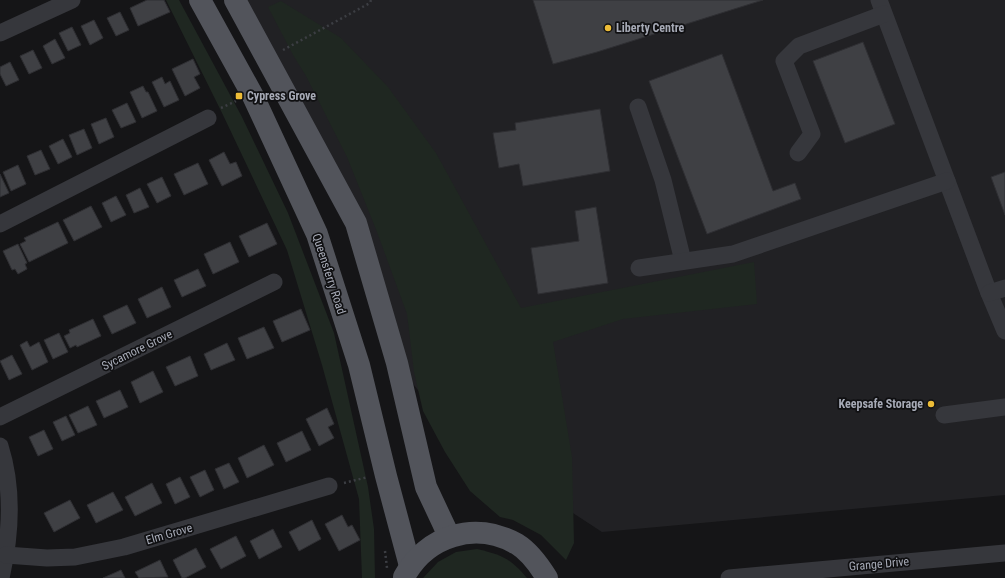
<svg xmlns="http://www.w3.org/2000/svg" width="1005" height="578" font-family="'Roboto Condensed',sans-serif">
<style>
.built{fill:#212124}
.green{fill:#1f2721}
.building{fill:#3f4044;stroke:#2f2f33}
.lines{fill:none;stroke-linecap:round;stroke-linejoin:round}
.path{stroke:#3c3e43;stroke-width:2.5;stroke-dasharray:2 3;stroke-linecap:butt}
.minor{stroke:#36373c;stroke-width:17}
.major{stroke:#52545b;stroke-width:22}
.poi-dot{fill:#edbc37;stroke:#101012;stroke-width:1.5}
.labels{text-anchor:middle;stroke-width:3.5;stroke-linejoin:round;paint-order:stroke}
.poi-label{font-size:12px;font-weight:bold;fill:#a7abb7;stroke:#101012;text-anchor:start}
.street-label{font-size:12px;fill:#a7abb7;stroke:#101012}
</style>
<rect width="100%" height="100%" fill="#151517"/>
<!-- built -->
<path class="built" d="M235 0H1005V495L602 532 550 498 481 472 397 363 356 223Z"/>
<!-- green -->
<g class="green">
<path d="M166 0H179L242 117 288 213 334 333 368 487 374 529 375 578H362L359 499 322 365 287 250 223 115Z"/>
<path d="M281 1 341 38 388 87 436 153 521 308 754 262 757 304 623 319 553 342 572 457 574 543 566 560 541 535 513 520 500 517 470 491 445 452 423 411 414 372 407 314 377 232 347 157 306 76 293 55 268 7Z"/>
<path d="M477 549C502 555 510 558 527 578H423L438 562 456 552Z"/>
</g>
<!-- building -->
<g class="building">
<path d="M147 0H164L170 12 138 26 130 8Z"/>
<path d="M533 0H763L597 52 553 64Z"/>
<path d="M120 12 129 30 116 36 107 18Z"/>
<path d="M94 20 103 38 90 45 81 26Z"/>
<path d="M72 27 81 45 68 51 59 33Z"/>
<path d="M55 39 65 58 52 64 43 46Z"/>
<path d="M863 42 895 124 845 143 813 61Z"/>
<path d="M33 50 42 68 29 74 20 56Z"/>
<path d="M722 54 773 191 795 183 801 199 707 234 649 81Z"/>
<path d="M193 59 200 74 194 77 200 88 185 96 172 69Z"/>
<path d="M10 62 19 80 6 86 0 74V67Z"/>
<path d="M162 77 165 84 170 81 179 100 164 107 152 82Z"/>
<path d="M143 86 146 92H148L157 111 142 118 130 92Z"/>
<path d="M127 103 136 122 121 128 112 110Z"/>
<path d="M600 109 610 171 523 186 519 164 499 168 493 133 516 130 515 123Z"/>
<path d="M106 118 114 137 99 144 91 124Z"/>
<path d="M84 129 92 148 77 155 69 135Z"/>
<path d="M63 139 72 157 58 164 49 146Z"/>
<path d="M41 150 50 169 35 175 27 156Z"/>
<path d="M224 152 230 164 236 162 242 176 222 186 209 160Z"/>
<path d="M198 163 208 184 184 195 174 174Z"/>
<path d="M18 165 26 184 11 191 3 172Z"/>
<path d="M1005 172V215L991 177Z"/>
<path d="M0 174 9 193 0 197Z"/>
<path d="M162 177 171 196 157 203 147 184Z"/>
<path d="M140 188 149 207 134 213 126 195Z"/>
<path d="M116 196 126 215 111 222 102 203Z"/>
<path d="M91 206 102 227 74 241 63 220Z"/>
<path d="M596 207 608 283 538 294 531 248 579 241 575 211Z"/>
<path d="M58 222 68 243 29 262 20 244 26 241 24 238Z"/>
<path d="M267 223 277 244 249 257 239 236Z"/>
<path d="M230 242 239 262 213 274 204 254Z"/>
<path d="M18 244 27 263 25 264 27 269 18 274 15 269 12 270 3 251Z"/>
<path d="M198 269 206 286 182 297 174 280Z"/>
<path d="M162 287 171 307 147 318 138 299Z"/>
<path d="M127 305 136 323 112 334 103 316Z"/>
<path d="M301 309 310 330 282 342 273 321Z"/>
<path d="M93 319 101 336 77 347 76 345 70 348 64 336 70 333 69 330Z"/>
<path d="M264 327 274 348 247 359 238 338Z"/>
<path d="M59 333 68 352 53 359 44 340Z"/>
<path d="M27 341 30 347 39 342 48 362 32 370 20 345Z"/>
<path d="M227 343 235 360 211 370 204 354Z"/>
<path d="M12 355 22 374 9 380 0 361Z"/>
<path d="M190 356 198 376 175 386 166 367Z"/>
<path d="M153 371 163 392 140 403 131 382Z"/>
<path d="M120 390 128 407 104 418 96 401Z"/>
<path d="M88 406 97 425 78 433 69 415Z"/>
<path d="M327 408 334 424 328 427 334 438 319 446 306 419Z"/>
<path d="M66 416 75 435 62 441 53 422Z"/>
<path d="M44 430 53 449 38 456 29 437Z"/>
<path d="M302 431 311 450 286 462 277 443Z"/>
<path d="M264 445 274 465 247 478 238 458Z"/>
<path d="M229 463 239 482 224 489 215 469Z"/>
<path d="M205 470 214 490 200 497 190 477Z"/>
<path d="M180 477 190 497 175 504 166 484Z"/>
<path d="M152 483 162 503 135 516 125 497Z"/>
<path d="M113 492 123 510 96 523 87 505Z"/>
<path d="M70 500 80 518 54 532 44 513Z"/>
<path d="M342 515 348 527 352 525 360 540 339 551 325 524Z"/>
<path d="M312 520 321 539 299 551 289 532Z"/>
<path d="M273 529 282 547 259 559 250 541Z"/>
<path d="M236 536 246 556 221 569 210 549Z"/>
<path d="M196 548 206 567 185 578H182L173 560Z"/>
<path d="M160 560 168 577 139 578 135 572Z"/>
<path d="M121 570 125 578H103Z"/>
</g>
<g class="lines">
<!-- path -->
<g class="path">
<path d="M283 50 370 3 371 0"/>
<path d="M221 108 236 101"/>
<path d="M344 483 368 477"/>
<path d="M385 551 387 568"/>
</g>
<!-- minor -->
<g class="minor">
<path d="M879 0 989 293 1005 331"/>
<path d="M0 33 72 0"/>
<path d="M638 107 663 180 683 261"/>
<path d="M798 153 812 134 784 61 799 46 884 14"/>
<path d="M0 224 208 118"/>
<path d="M639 268 733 254 947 181"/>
<path d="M989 293 1005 288"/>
<path d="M944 415 1005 407"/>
<path d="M0 417 274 282"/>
<path d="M0 446C14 490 11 534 1 578"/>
<path d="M6 555 47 558 75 557 124 547 329 486"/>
<path d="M729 578 1005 553"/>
</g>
<!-- major -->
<g class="major">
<path d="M200 0 253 96 317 234 359 365 386 476 410 566"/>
<path d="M235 0 356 223 397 363 426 487 449 536"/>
<path d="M404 577C426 536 475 520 517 544 530 552 539 565 547 578"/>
</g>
</g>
<!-- markers -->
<g class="poi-dot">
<circle cx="608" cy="28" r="4"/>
<rect x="235" y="92" width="8" height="8" rx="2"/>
<circle cx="931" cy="404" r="4"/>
</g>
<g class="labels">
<!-- poi labels -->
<g class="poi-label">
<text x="616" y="32">Liberty Centre</text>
<text x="247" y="100">Cypress Grove</text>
<text x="923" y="408" text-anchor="end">Keepsafe Storage</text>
</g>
<!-- street labels -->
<g class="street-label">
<text transform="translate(329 274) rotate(72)" y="4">Queensferry Road</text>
<text transform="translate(137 350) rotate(-26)" y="4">Sycamore Grove</text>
<text transform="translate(169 534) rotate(-16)" y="4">Elm Grove</text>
<text transform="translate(879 564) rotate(-5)" y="4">Grange Drive</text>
</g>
</g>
</svg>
